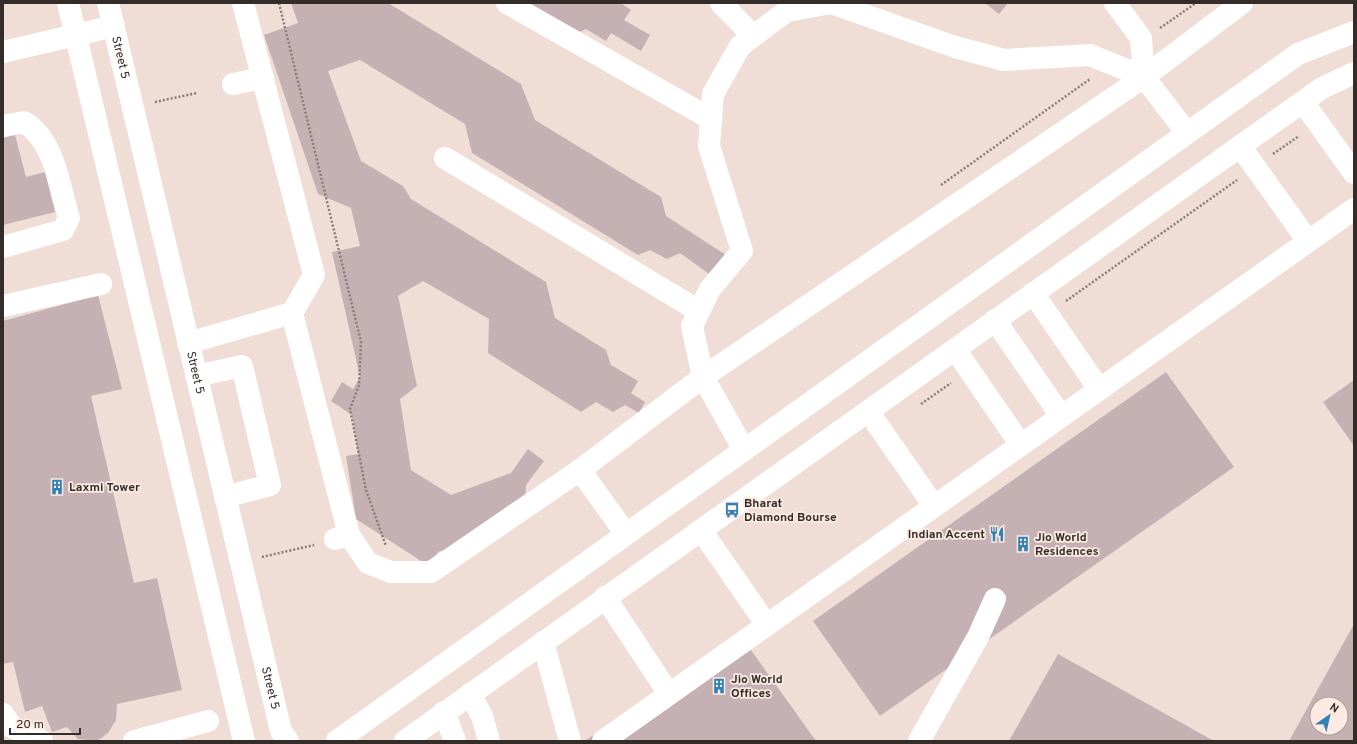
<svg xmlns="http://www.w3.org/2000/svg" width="1357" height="744" font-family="Overpass,sans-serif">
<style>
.building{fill:#c5b1b3;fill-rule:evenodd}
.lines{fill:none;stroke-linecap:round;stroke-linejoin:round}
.path{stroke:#887c77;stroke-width:2.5;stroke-dasharray:2 2;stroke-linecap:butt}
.minor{stroke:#fff;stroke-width:22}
.major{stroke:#fff;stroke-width:22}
.labels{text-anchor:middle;stroke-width:3.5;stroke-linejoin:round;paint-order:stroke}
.street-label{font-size:12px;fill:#332c29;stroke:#fdeae3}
.poi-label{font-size:12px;font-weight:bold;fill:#332c29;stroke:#fdeae3;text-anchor:start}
</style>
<rect width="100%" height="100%" fill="#f0ddd6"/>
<!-- building -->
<g class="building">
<path d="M291 3H388L521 84 535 120 661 197 666 216 726 255 712 276 680 253 667 259 650 250 638 255 472 153 465 124 360 60 328 71 361 161 403 186 411 199 546 282 555 318 606 350 611 365 638 381 631 393 645 402 639 413 625 405 613 412 596 402 581 412 488 353 489 319 423 281 398 296 417 386 400 399 411 470 451 495 511 473 528 449 544 461 526 485 525 500 470 541 438 552 429 566 356 519 346 456 358 454 352 415 331 401 342 382 353 389 360 377 332 252 360 246 351 208 318 194 264 35 298 23Z"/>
<path d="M518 3H621L631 10 624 20 650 35 641 51 611 33 606 41 586 29 573 35Z"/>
<path d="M985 3H1008L999 14Z"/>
<path d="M15 135 26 177 45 172 55 212 3 225V138Z"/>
<path d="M98 295 122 389 91 396 134 583 157 578 182 690 117 704 116 720 108 733 97 741 78 739 67 727 52 732 42 706 25 712 13 662 3 664V321Z"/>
<path d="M1166 372 1234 467 880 716 813 621Z"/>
<path d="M1354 380V446L1323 402Z"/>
<path d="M1354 624V741H1289ZM1317 704H1341V728H1317Z"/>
<path d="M738 632 816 741H585Z"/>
<path d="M1058 654 1214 741H1009Z"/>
</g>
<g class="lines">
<!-- path -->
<g class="path">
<path d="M279 3 361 342 359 385 350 409 366 490 386 546"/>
<path d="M1160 28 1196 3"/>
<path d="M155 102 197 93"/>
<path d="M1273 154 1299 136"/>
<path d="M941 185 1090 79"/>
<path d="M1066 301 1237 180"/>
<path d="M921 404 951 383"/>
<path d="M262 557 314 545"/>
</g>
<!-- minor -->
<g class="minor">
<path d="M68 3 244 741"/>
<path id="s1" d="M108 3 281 731 288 741"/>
<path d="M243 3 314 275 292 313 349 535"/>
<path d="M507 3 711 119"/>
<path d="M721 3 753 36"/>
<path d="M1115 3 1141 38 1144 77"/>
<path d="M3 52 114 26"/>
<path d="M233 84 263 78"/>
<path d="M1303 102 1354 173"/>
<path d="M3 126 24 122C55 141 59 186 69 218L63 230 3 247"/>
<path d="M1240 146 1308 241"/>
<path d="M445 158 699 311"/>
<path d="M1033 293 1099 389"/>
<path d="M3 306 101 284"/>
<path d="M995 320 1061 416"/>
<path d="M188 343 292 313"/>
<path d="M955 349 1021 445"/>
<path d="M196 376 242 366 270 485 225 497"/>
<path d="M868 411 934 506"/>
<path d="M744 450 703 377 692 326 710 289 742 251 709 146 713 94 740 46 787 11 831 3 955 47 1004 60 1090 55 1144 77 1187 133"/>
<path d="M580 470 626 534"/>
<path d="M701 530 767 625"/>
<path d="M335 539 349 535 368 563 391 572H431L580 470 703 377 1144 77 1242 3"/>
<path d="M605 597 669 694"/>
<path d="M543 642 570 741"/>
<path d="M470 694 482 716 489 741"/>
<path d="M444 712 455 741"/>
<path d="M3 714 12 727 42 741"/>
<path d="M134 741 208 721"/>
<path d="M603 741 1354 209"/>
<path d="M919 741 978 637 995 599"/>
</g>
<!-- major -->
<g class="major">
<path d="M337 741 1298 54 1354 32"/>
<path d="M405 741 1322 88 1354 73"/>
</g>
</g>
<!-- icons -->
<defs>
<g id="building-bare" transform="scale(1.2)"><path d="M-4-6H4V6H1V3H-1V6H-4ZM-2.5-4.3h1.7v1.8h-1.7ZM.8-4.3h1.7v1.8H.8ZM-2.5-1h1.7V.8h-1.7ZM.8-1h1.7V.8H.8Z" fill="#2f82b3" stroke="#fdeae3" stroke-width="2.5" paint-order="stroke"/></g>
<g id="bus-bare" transform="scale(1.2)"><path d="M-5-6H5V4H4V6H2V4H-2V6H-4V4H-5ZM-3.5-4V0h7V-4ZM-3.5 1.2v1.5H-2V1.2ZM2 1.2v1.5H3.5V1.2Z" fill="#2f82b3" stroke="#fdeae3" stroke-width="2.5" paint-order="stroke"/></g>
<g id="restaurant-bare" transform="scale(1.2)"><path d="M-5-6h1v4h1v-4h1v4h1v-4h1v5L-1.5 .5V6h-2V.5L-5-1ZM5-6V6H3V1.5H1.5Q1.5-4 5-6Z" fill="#2f82b3" stroke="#fdeae3" stroke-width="2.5" paint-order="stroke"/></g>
</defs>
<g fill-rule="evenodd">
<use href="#building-bare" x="57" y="487"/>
<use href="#bus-bare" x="732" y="510"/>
<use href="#restaurant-bare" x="997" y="534"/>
<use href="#building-bare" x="1023" y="544"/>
<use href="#building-bare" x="719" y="686"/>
</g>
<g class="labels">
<!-- street labels -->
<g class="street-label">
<text dy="4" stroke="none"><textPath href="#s1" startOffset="56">Street 5</textPath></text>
<text dy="4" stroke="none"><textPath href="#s1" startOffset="380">Street 5</textPath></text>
<text dy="4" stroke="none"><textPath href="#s1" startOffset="704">Street 5</textPath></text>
</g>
<!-- poi labels -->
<g class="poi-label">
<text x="69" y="491">Laxmi Tower</text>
<text x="744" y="507">Bharat<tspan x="744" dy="14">Diamond Bourse</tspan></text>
<text x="985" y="538" text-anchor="end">Indian Accent</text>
<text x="1035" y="541">Jio World<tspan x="1035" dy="14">Residences</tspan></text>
<text x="731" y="683">Jio World<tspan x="731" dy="14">Offices</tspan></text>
</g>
</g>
<!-- border -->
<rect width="1357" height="744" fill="none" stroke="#332c29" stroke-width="8"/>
<!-- north arrow -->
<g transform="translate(1329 716) rotate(34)"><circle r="19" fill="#fdeae3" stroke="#ac9e99"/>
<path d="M0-3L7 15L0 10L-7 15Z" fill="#2f82b3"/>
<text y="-6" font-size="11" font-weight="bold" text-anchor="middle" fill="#332c29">N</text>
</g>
<!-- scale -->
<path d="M10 728v6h70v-6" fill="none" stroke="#332c29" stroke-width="2"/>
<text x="16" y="728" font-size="12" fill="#332c29" stroke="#fdeae3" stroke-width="3" paint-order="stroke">20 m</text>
</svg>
